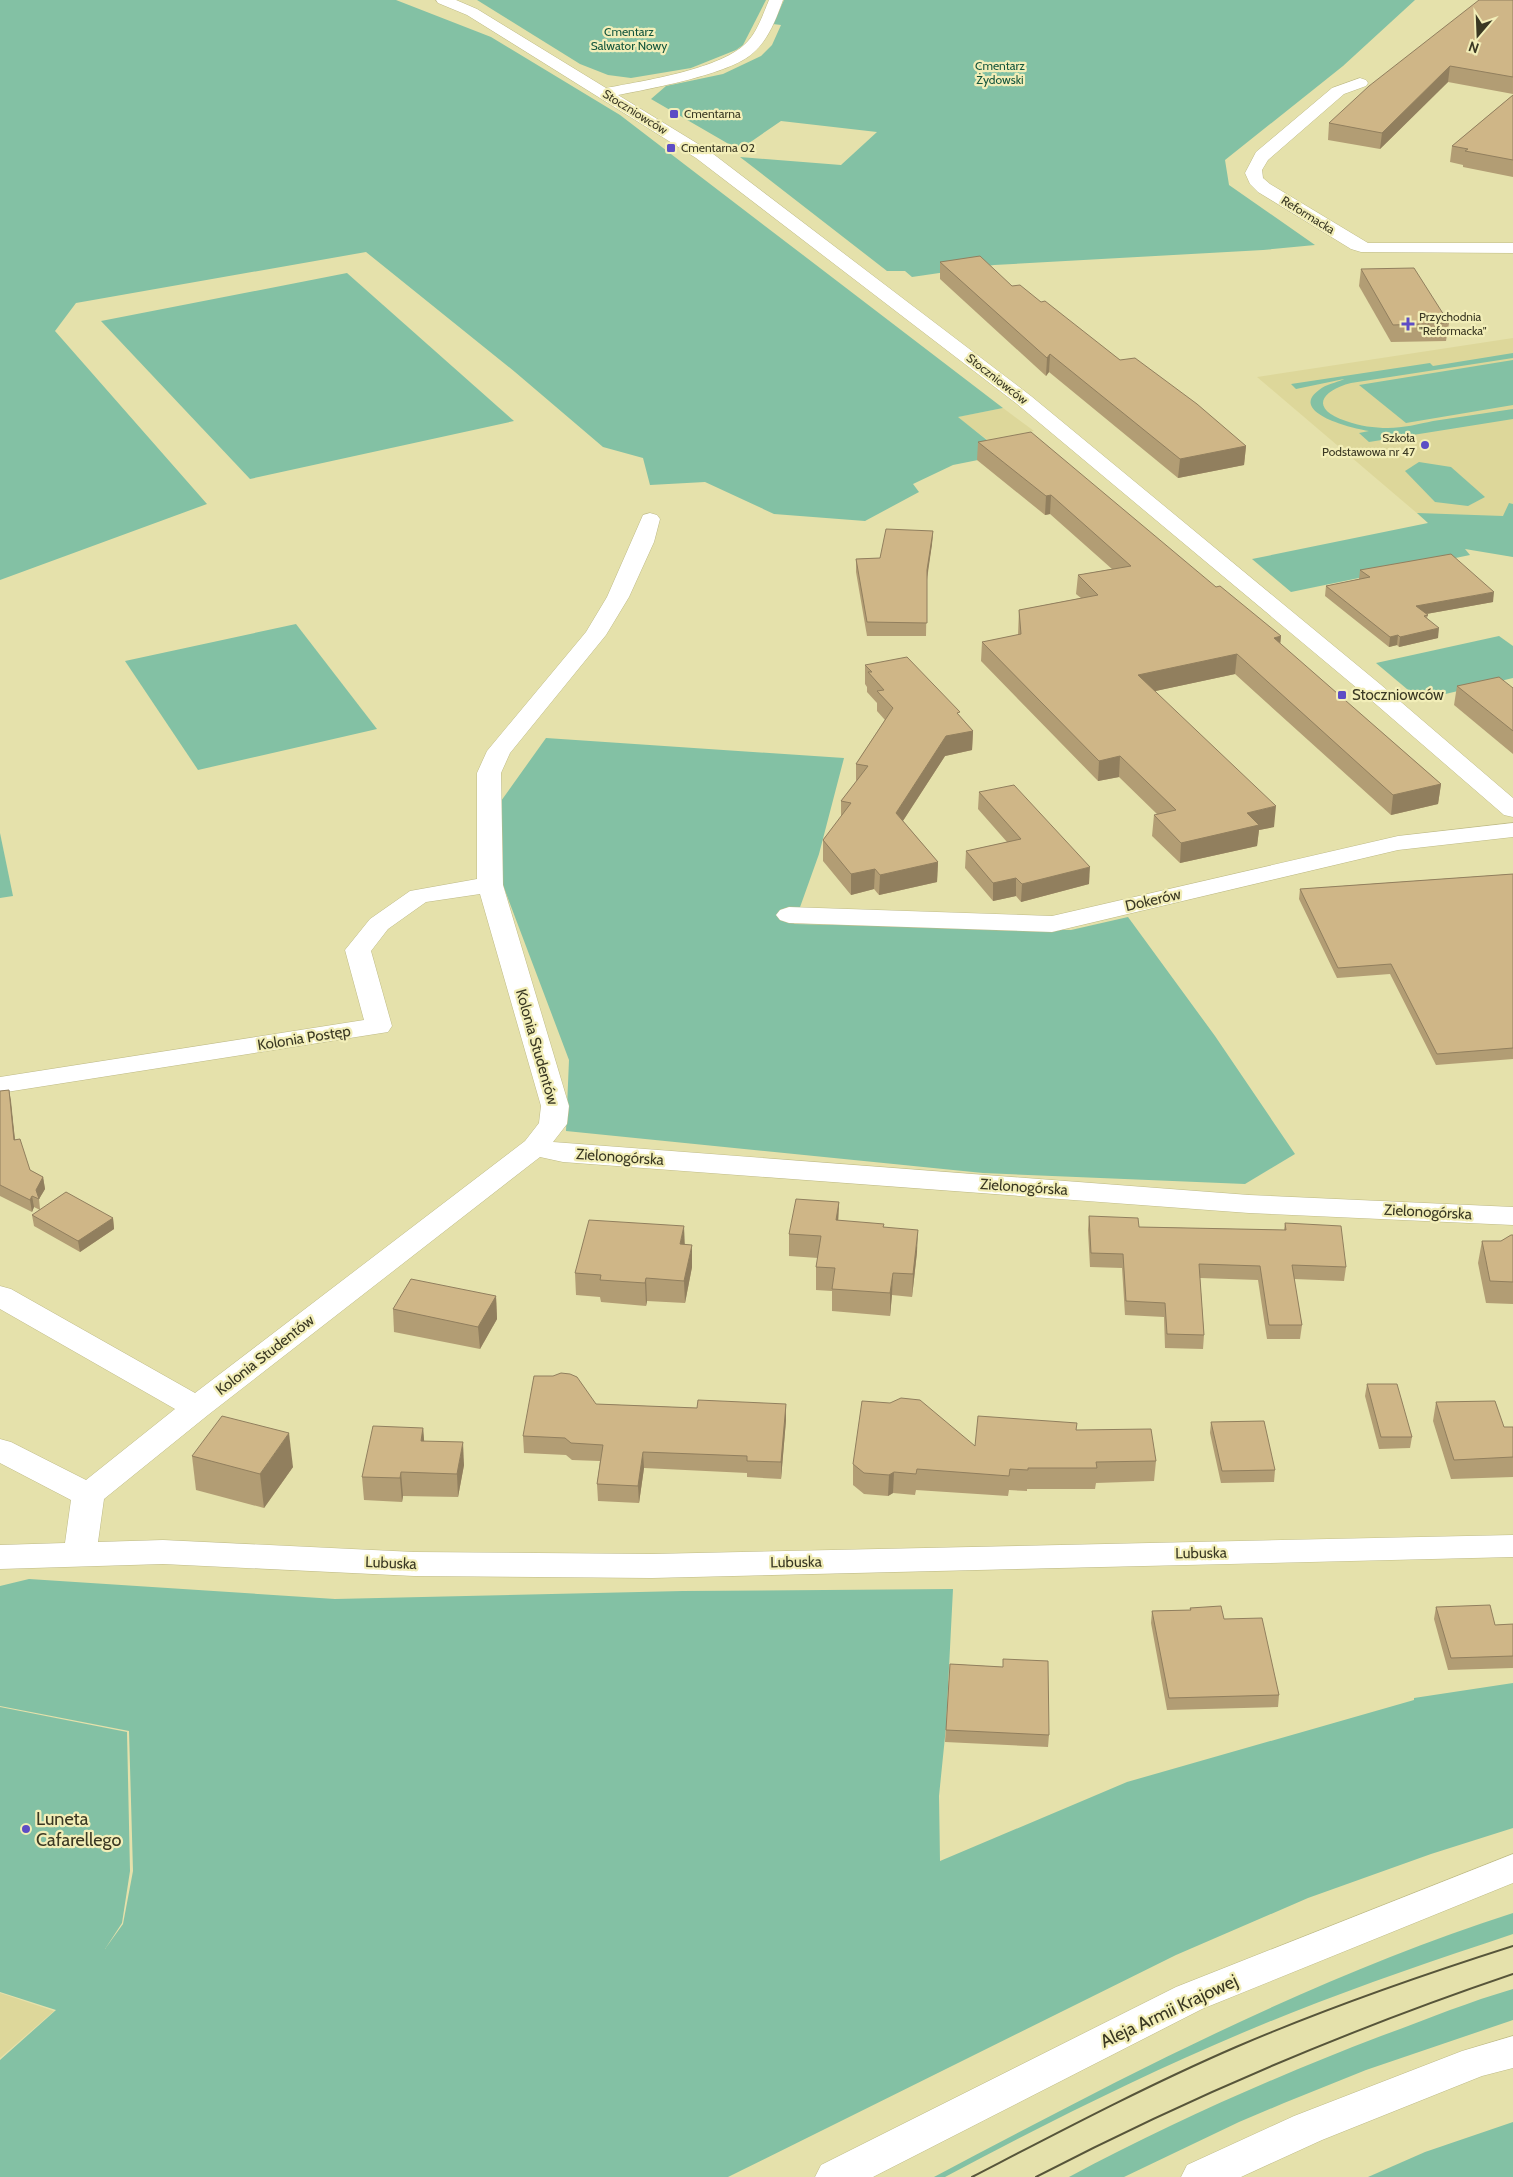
<svg xmlns="http://www.w3.org/2000/svg" width="1513" height="2177" font-family="Cabin,sans-serif">
<style>
.built{fill:#ddd79a}
.green{fill:#83c1a4}
.lines{fill:none;stroke-linecap:round;stroke-linejoin:round}
.street-casing{stroke:#beba86;stroke-width:1}
.primary-casing{stroke:#beba86;stroke-width:1}
.street{fill:#fff;fill-rule:evenodd}
.primary{fill:#fff;fill-rule:evenodd}
.tram{stroke:#57553a;stroke-width:2}
.wall{fill:#b29d74}
.shaded-wall{fill:#917f5e}
.building{fill:#cfb687;stroke:#917f5e}
.poi-dot{fill:#5d4dc5;stroke:#f2eeb8;stroke-width:2}
.labels{text-anchor:middle;stroke-width:4.5;stroke-linejoin:round;paint-order:stroke}
.far-park-label{font-size:12px;fill:#13553c;stroke:#f2eeb8}
.far-street-label{font-size:12px;fill:#3a3823;stroke:#f2eeb8}
.far-poi-label{font-size:12px;fill:#3a3823;stroke:#f2eeb8;text-anchor:start}
.poi-label{font-size:15px;fill:#3a3823;stroke:#f2eeb8;text-anchor:start}
.street-label{font-size:15px;fill:#3a3823;stroke:#f2eeb8}
.near-poi-label{font-size:18px;fill:#3a3823;stroke:#f2eeb8;text-anchor:start}
.near-street-label{font-size:18px;fill:#3a3823;stroke:#f2eeb8}
</style>
<rect width="100%" height="100%" fill="#e5e1ab"/>
<!-- built -->
<g class="built">
<path d="M1513 338V557L1452 543 1257 377Z"/>
<path d="M1003 408 1034 431 989 441 957 417Z"/>
<path d="M0 1993 54 2011 0 2058Z"/>
</g>
<!-- green -->
<g class="green">
<path d="M0 0H396L491 37 620 115 1003 408 958 417 988 441 1038 448 953 465 913 484 919 492 865 521 774 514 705 482 650 485 643 458 603 447 515 372 366 252 76 303 55 331 207 504 0 580Z"/>
<path d="M477 0H766L743 45 736 50 691 68 631 78 608 75 580 64Z"/>
<path d="M784 0H1415L1343 66 1225 160 1229 185 1315 245 1263 250 994 265 912 277 905 271H887L740 157 841 165 877 132 781 121 739 150 651 99 666 86 723 74 761 56 772 45 781 25 773 24Z"/>
<path d="M347 273 514 421 250 479 101 321Z"/>
<path d="M1513 353V358L1351 383C1320 391 1310 409 1346 421 1360 426 1374 428 1388 428 1403 428 1419 424 1433 421 1460 417 1486 413 1513 409V419L1369 442 1359 433 1369 431C1355 429 1287 413 1319 390 1326 384 1336 383 1344 379L1296 389 1291 384 1430 363 1433 366Z"/>
<path d="M1513 360V405L1406 423 1359 385Z"/>
<path d="M1419 462 1451 467 1485 497 1468 506 1435 502 1405 471Z"/>
<path d="M1509 503 1513 504V557L1465 549 1470 555 1291 592 1252 559 1428 523 1417 513 1503 516Z"/>
<path d="M296 624 377 729 198 770 125 661Z"/>
<path d="M1499 636 1513 646V678L1420 700 1376 663Z"/>
<path d="M546 738 844 758 819 854 794 924 1071 930 1128 917 1215 1036 1295 1154 1245 1184 983 1173 566 1131 569 1060 492 856 496 808Z"/>
<path d="M0 833 13 896 0 898Z"/>
<path d="M29 1579 335 1599 683 1591 953 1589 946 1727 939 1796 940 1861 1127 1782 1414 1700V1698L1513 1683V1828L1431 1854 1308 1898 1176 1955 728 2177H0V2060L56 2010 0 1992V1707L127 1732 130 1871 122 1923 105 1949 123 1924 133 1871 129 1731 0 1706V1586Z"/>
<path d="M1513 1913V1934C1438 1959 1364 1984 1291 2013 1172 2060 1058 2117 945 2177H934C1121 2078 1311 1978 1513 1913Z"/>
<path d="M1513 1989V2020L1366 2070 1284 2103 1239 2122 1124 2177H1069C1170 2123 1274 2077 1381 2036 1425 2020 1468 2002 1513 1989Z"/>
<path d="M1513 2122V2177H1368L1425 2152Z"/>
</g>
<g class="lines">
<!-- street casing -->
<g class="street-casing">
<g id="street">
<path d="M436 0H456L477 9 606 88C642 81 724 69 748 41 758 30 763 14 769 0H783C776 19 769 39 753 53 731 74 649 89 618 95L708 150 1031 396 1380 684 1513 798V817L1504 815 1364 694 1017 404 696 158 467 15 438 3Z"/>
<path d="M1360 78 1366 80 1368 83 1366 86 1344 94 1268 160 1262 170 1263 178 1270 184 1368 243H1513V253L1361 252 1351 249 1258 192 1250 184 1245 173 1256 152 1332 88Z"/>
<path d="M650 513 657 515 660 519 654 542 629 597 606 635 510 753 501 773 503 885 569 1106 567 1124 553 1142 1249 1195 1513 1207V1225L1249 1213 563 1162 540 1157 208 1415 104 1499 98 1542 163 1540 414 1552 652 1554 1513 1535V1557L652 1578 414 1576 163 1564 0 1569V1545L65 1543 71 1500 0 1463V1439L11 1442 86 1480 175 1409 0 1309V1286L11 1289 195 1393 525 1141 539 1123 541 1106 480 894 426 902 388 929 371 951 392 1026 388 1032 0 1093V1077L364 1020 345 950 370 919 410 891 477 879V773L487 751 586 632 607 597 643 515Z"/>
<path d="M1513 823V837L1398 850 1052 932 789 923 780 920 776 915 780 910 789 907 1052 916 1398 836Z"/>
</g>
</g>
<!-- primary casing -->
<g class="primary-casing">
<g id="primary">
<path d="M1513 1854V1883L1202 2009 873 2177H815L821 2165 1176 1987Z"/>
<path d="M1513 2036V2068L1482 2076 1322 2140 1241 2177H1181L1187 2165 1294 2116 1462 2051Z"/>
</g>
</g>
<!-- street -->
<use href="#street" class="street"/>
<!-- primary -->
<use href="#primary" class="primary"/>
<!-- tram -->
<g class="tram">
<path d="M972 2177C1059 2132 1146 2086 1236 2047 1327 2008 1419 1976 1513 1946"/>
<path d="M1036 2177C1190 2097 1348 2030 1513 1974"/>
</g>
</g>
<!-- wall -->
<g class="wall">
<path d="M1513 0V94L1448 82 1380 149 1328 140 1329 123Z"/>
<path d="M1513 95V177L1463 167V165L1450 162 1452 146Z"/>
<path d="M940 262 1012 286 1041 302 1120 360 1246 446 1244 465 1178 478 1049 372 1046 376 940 279Z"/>
<path d="M1361 269 1449 323 1446 341 1391 342 1359 286Z"/>
<path d="M978 442 1216 587 1281 636 1280 644 1441 784 1438 804 1391 815 1235 674 1155 691 1274 827 1259 830 1257 846 1180 863 1152 836 1154 815H1158L1119 777 1098 781 981 661 982 642 1018 635 1019 610 1081 598 1076 594 1078 575 1112 569 1050 514 1045 515 977 460Z"/>
<path d="M933 531 932 544 927 580 926 636H867L856 572V559L880 558Z"/>
<path d="M1360 570 1493 602 1426 614 1428 615 1427 618 1438 638 1399 647 1397 645 1389 647 1325 596 1326 586 1359 579Z"/>
<path d="M865 665 960 717 973 731 972 750 945 756 903 821 938 862 937 882 879 895 874 889 851 895 823 861V840L841 817V801L856 782V764L885 720 877 711V703L867 692V687L865 684Z"/>
<path d="M1457 686 1513 688V754L1454 705Z"/>
<path d="M979 792 1089 884 1021 902 1016 896 993 901 965 868 966 851 1007 842 978 809Z"/>
<path d="M1513 874V1059L1436 1065 1390 974 1337 978 1299 899 1300 889Z"/>
<path d="M9 1090 15 1139 30 1170 43 1177 45 1189 39 1199 40 1209 113 1218 114 1229 80 1252 34 1226 32 1215 40 1210 34 1207 32 1212 0 1196V1091Z"/>
<path d="M839 1202 838 1220 884 1227 917 1252 912 1297 892 1295 890 1316 832 1311V1291L816 1290V1267L818 1258 789 1256V1234Z"/>
<path d="M1089 1216 1139 1227 1284 1230 1285 1223 1346 1267 1344 1281 1294 1279 1302 1325 1300 1339H1267L1258 1280 1200 1278 1204 1335 1203 1349 1165 1348 1164 1317 1125 1315 1122 1268 1090 1267 1088 1230Z"/>
<path d="M1513 1235V1304L1486 1303 1478 1263 1482 1241H1501Z"/>
<path d="M685 1244 692 1267 685 1303 647 1301 646 1306 601 1302 600 1297 576 1295 575 1273Z"/>
<path d="M496 1296 497 1319 480 1349 394 1332 393 1309Z"/>
<path d="M1367 1384 1412 1437 1410 1448 1379 1449 1365 1396Z"/>
<path d="M1436 1402 1504 1427H1513V1477L1451 1479 1433 1421Z"/>
<path d="M596 1404 697 1408 786 1404V1420L781 1479 747 1477V1473L644 1468 639 1503 598 1501 597 1484 600 1461 572 1460 566 1455 524 1453 523 1436Z"/>
<path d="M1211 1422 1275 1470 1274 1482 1221 1483 1210 1433Z"/>
<path d="M423 1428 424 1441 464 1465 458 1497 403 1496 402 1502 364 1500 362 1477Z"/>
<path d="M1076 1430 1156 1461 1154 1481 1096 1483 1095 1489H1027V1491L1009 1490 1008 1496 916 1490 915 1495 893 1493 888 1496 864 1494 853 1485V1464L975 1446Z"/>
<path d="M192 1456 293 1467 264 1508 196 1490Z"/>
<path d="M1436 1607 1495 1625 1513 1624V1668L1448 1670 1434 1619Z"/>
<path d="M1190 1608 1224 1619 1279 1695 1278 1707 1167 1710 1151 1623 1152 1611 1190 1610Z"/>
<path d="M1003 1659 1049 1735 1048 1747 945 1742 950 1664 1003 1667Z"/>
</g>
<!-- shaded-wall -->
<g class="shaded-wall">
<path d="M1450 66 1448 82 1380 149 1382 133Z"/>
<path d="M1050 354 1049 372 1046 376 1047 358Z"/>
<path d="M1246 446 1244 465 1178 478 1180 459Z"/>
<path d="M1051 495 1050 514 1045 515 1046 496Z"/>
<path d="M933 531 932 544 926 583 927 570Z"/>
<path d="M1494 592 1493 602 1415 616 1416 606Z"/>
<path d="M1439 628 1438 638 1399 647 1400 637Z"/>
<path d="M1398 635 1397 645 1389 647 1390 637Z"/>
<path d="M1281 636 1279 655 1274 638Z"/>
<path d="M1237 654 1235 674 1137 695 1138 675Z"/>
<path d="M973 731 972 750 945 756 895 833 896 813 946 736Z"/>
<path d="M1120 756 1119 777 1098 781 1099 761Z"/>
<path d="M1441 784 1438 804 1391 815 1393 795Z"/>
<path d="M1276 806 1274 827 1259 830 1257 846 1180 863 1181 843 1247 813Z"/>
<path d="M938 862 937 882 879 895 880 875Z"/>
<path d="M1090 867 1089 884 1021 902 1022 884Z"/>
<path d="M875 869 874 889 851 895V874Z"/>
<path d="M1016 878V896L993 901V883Z"/>
<path d="M9 1090 11 1101 16 1151 14 1140Z"/>
<path d="M43 1177 45 1189 39 1199 36 1190Z"/>
<path d="M32 1196 34 1207 32 1212 30 1200Z"/>
<path d="M839 1202 838 1225 836 1220Z"/>
<path d="M113 1218 114 1229 80 1252 78 1241Z"/>
<path d="M684 1226 685 1249 680 1244Z"/>
<path d="M918 1230 917 1252 912 1297 913 1274Z"/>
<path d="M692 1245V1267L685 1303 684 1281Z"/>
<path d="M893 1273 892 1295 890 1316V1293Z"/>
<path d="M646 1278 647 1301 646 1306 645 1283Z"/>
<path d="M496 1296 497 1319 480 1349 478 1327Z"/>
<path d="M786 1404V1420L781 1479V1462Z"/>
<path d="M423 1428 425 1451 421 1441Z"/>
<path d="M289 1433 293 1467 264 1508 260 1474Z"/>
<path d="M463 1442 464 1465 458 1497 457 1474Z"/>
<path d="M643 1452 644 1468 639 1503 638 1486Z"/>
<path d="M401 1472 403 1496 402 1502 400 1478Z"/>
<path d="M894 1472 893 1493 888 1496 889 1475Z"/>
</g>
<!-- building -->
<g class="building">
<path d="M1479 0H1513V77L1450 66 1382 133 1329 123 1369 86Z"/>
<path d="M1513 95V160L1465 151 1468 149 1452 146Z"/>
<path d="M980 256 1012 286 1020 285 1041 302 1045 301 1120 360 1135 358 1197 404 1246 446 1180 459 1050 354 1047 358 940 262Z"/>
<path d="M1414 268 1449 323 1393 325 1361 269Z"/>
<path d="M1031 432 1216 587 1220 586 1281 636 1274 638 1441 784 1393 795 1237 654 1138 675 1276 806 1247 813 1259 825 1181 843 1154 815 1176 810 1120 756 1099 761 982 642 1021 634 1019 610 1098 595 1078 575 1131 566 1051 495 1046 496 978 442Z"/>
<path d="M886 529 933 531 927 570V623L867 622 856 559 880 558Z"/>
<path d="M1451 554 1494 592 1416 606 1428 615 1424 616 1439 628 1400 637 1398 635 1390 637 1326 586 1370 577 1360 570Z"/>
<path d="M907 657 960 712 957 713 973 731 946 736 896 813 938 862 880 875 875 869 851 874 823 840 851 803 841 801 868 766 856 764 893 708 877 691 884 690 868 672H872L865 665Z"/>
<path d="M1499 677 1513 688V731L1457 686Z"/>
<path d="M1014 785 1090 867 1022 884 1016 878 993 883 966 851 1021 839 979 792Z"/>
<path d="M1513 874V1048L1437 1054 1391 964 1338 968 1300 889Z"/>
<path d="M9 1090 14 1140 20 1139 30 1170 43 1177 36 1190 39 1199 32 1196 30 1200 0 1185V1091Z"/>
<path d="M66 1192 113 1218 78 1241 32 1215Z"/>
<path d="M796 1199 839 1202 836 1220 884 1224 883 1227 918 1230 913 1274 893 1273 890 1293 832 1289 835 1268 816 1267 821 1236 789 1234Z"/>
<path d="M1089 1216 1138 1218 1139 1227 1286 1230 1285 1223 1341 1226 1346 1267 1292 1265 1302 1325H1269L1260 1266 1199 1264 1204 1335 1167 1334 1165 1303 1126 1301 1123 1254 1091 1253Z"/>
<path d="M589 1220 684 1226 680 1244 692 1245 684 1281 646 1278 645 1283 600 1280 601 1275 575 1273Z"/>
<path d="M1511 1235H1513V1282L1490 1281 1482 1241H1501Z"/>
<path d="M411 1279 496 1296 478 1327 393 1309Z"/>
<path d="M561 1373 570 1374 577 1377 596 1404 697 1408 698 1400 786 1404 781 1462 747 1461V1456L643 1452 638 1486 597 1484 603 1445 571 1443 565 1438 523 1436 534 1376H553Z"/>
<path d="M1367 1384H1397L1412 1437H1381Z"/>
<path d="M901 1398 920 1400 975 1446 978 1416 1077 1423 1076 1430 1151 1429 1156 1461 1096 1462 1097 1468H1028V1470L1010 1469 1009 1476 917 1469 916 1474 894 1472 889 1475 864 1473 853 1464 862 1401 890 1403Z"/>
<path d="M1495 1401 1504 1427H1513V1457L1454 1460 1436 1402Z"/>
<path d="M222 1416 289 1433 260 1474 192 1456Z"/>
<path d="M1264 1421 1275 1470 1222 1471 1211 1422Z"/>
<path d="M373 1426 423 1428 421 1441 463 1442 457 1474 401 1472 400 1478 362 1477Z"/>
<path d="M1490 1605 1495 1625 1513 1624V1656L1451 1658 1436 1607Z"/>
<path d="M1221 1606 1224 1619 1262 1618 1279 1695 1169 1698 1152 1611 1191 1610 1190 1608Z"/>
<path d="M1003 1659 1048 1661 1049 1735 946 1730 950 1664 1003 1667Z"/>
</g>
<!-- markers -->
<g class="poi-dot">
<rect x="669" y="109" width="10" height="10" rx="2.5"/>
<rect x="666" y="143" width="10" height="10" rx="2.5"/>
<path d="M1405.5 316.5h5v5h5v5h-5v5h-5v-5h-5v-5h5z"/>
<circle cx="1425" cy="445" r="5"/>
<rect x="1337" y="690" width="10" height="10" rx="2.5"/>
<circle cx="26" cy="1829" r="5"/>
</g>
<g class="labels">
<!-- far-park labels -->
<g class="far-park-label">
<text x="629" y="36">Cmentarz<tspan x="629" dy="14">Salwator Nowy</tspan></text>
<text x="1000" y="70">Cmentarz<tspan x="1000" dy="14">Żydowski</tspan></text>
</g>
<!-- far-street labels -->
<g class="far-street-label">
<text transform="translate(635 112) rotate(32)" y="4">Stoczniowców</text>
<text transform="translate(1308 215) rotate(32)" y="4">Reformacka</text>
<text transform="translate(997 379) rotate(38)" y="4">Stoczniowców</text>
</g>
<!-- far-poi labels -->
<g class="far-poi-label">
<text x="684" y="118">Cmentarna</text>
<text x="681" y="152">Cmentarna 02</text>
<text x="1419" y="321">Przychodnia<tspan x="1419" dy="14">"Reformacka"</tspan></text>
<text x="1415" y="442" text-anchor="end">Szkoła<tspan x="1415" dy="14">Podstawowa nr 47</tspan></text>
</g>
<!-- poi labels -->
<g class="poi-label">
<text x="1352" y="700">Stoczniowców</text>
</g>
<!-- street labels -->
<g class="street-label">
<text transform="translate(1153 900) rotate(-13)" y="5">Dokerów</text>
<text transform="translate(304 1038) rotate(-9)" y="5">Kolonia Postęp</text>
<text transform="translate(537 1047) rotate(74)" y="5">Kolonia Studentów</text>
<text transform="translate(620 1157) rotate(4)" y="5">Zielonogórska</text>
<text transform="translate(1024 1187) rotate(4)" y="5">Zielonogórska</text>
<text transform="translate(1428 1212) rotate(3)" y="5">Zielonogórska</text>
<text transform="translate(265 1355) rotate(-38)" y="5">Kolonia Studentów</text>
<text transform="translate(1201 1553) rotate(-1)" y="5">Lubuska</text>
<text transform="translate(796 1562) rotate(-1)" y="5">Lubuska</text>
<text transform="translate(391 1563) rotate(2)" y="5">Lubuska</text>
</g>
<!-- near-poi labels -->
<g class="near-poi-label">
<text x="36" y="1825">Luneta<tspan x="36" dy="21">Cafarellego</tspan></text>
</g>
<!-- near-street labels -->
<g class="near-street-label">
<text transform="translate(1169 2011) rotate(-25)" y="6">Aleja Armii Krajowej</text>
</g>
</g>
<!-- north arrow -->
<g transform="translate(1478 35) rotate(199)" stroke="#f2eeb8" stroke-width="4" paint-order="stroke">
<path d="M0-4L9 19L0 12L-9 19Z" fill="#3a3823"/>
<text y="-8" font-size="14" font-weight="bold" text-anchor="middle" fill="#3a3823">N</text>
</g>
</svg>
